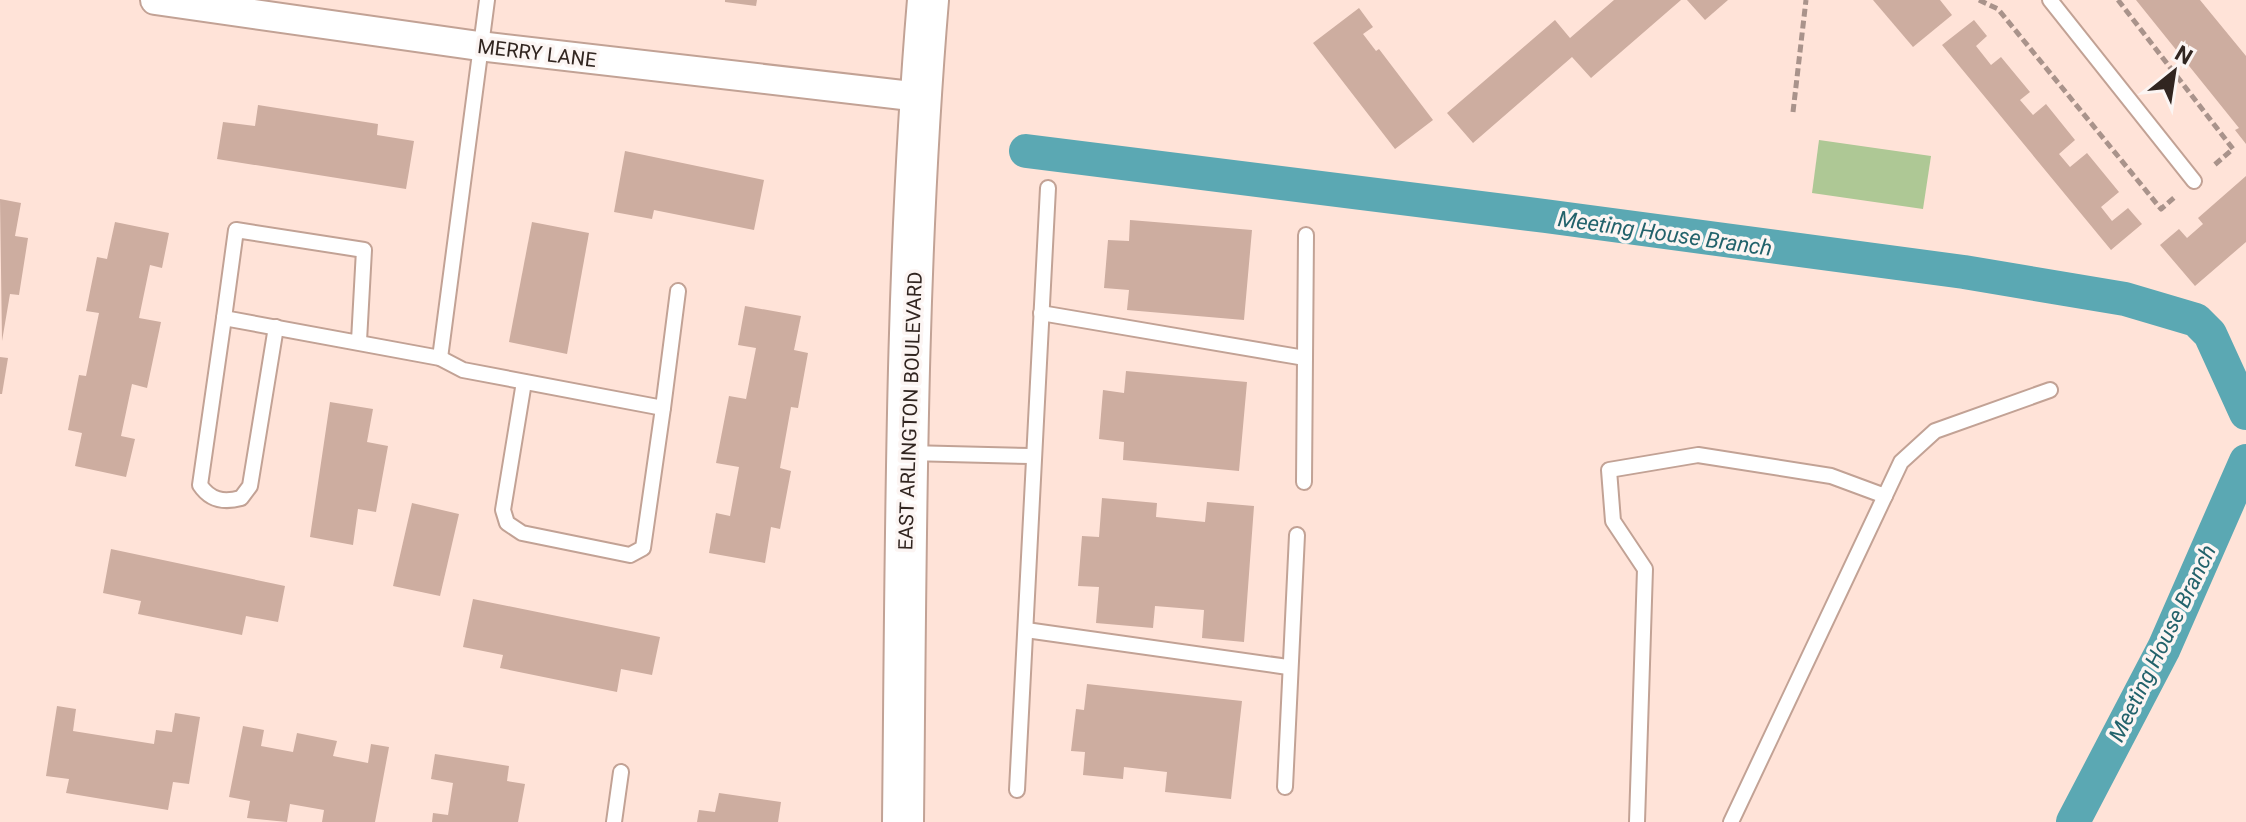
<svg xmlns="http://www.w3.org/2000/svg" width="2246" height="822" font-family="Roboto,sans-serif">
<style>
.green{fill:#aec895}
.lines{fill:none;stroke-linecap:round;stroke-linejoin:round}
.canal{stroke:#5ba8b3;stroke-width:34}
.building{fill:#cdada0}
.lane-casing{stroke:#c2a295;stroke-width:18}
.street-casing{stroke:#c2a295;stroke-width:32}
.secondary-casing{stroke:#c2a295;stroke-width:44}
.path{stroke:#a9938b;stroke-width:5;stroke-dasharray:8 4;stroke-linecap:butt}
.lane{stroke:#fff;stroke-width:14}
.street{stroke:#fff;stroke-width:28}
.secondary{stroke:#fff;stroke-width:40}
.labels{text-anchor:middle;stroke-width:7;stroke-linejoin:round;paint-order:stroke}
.street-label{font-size:20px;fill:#312520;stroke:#fcf5f3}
.water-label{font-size:22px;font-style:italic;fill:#22626b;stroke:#fcf5f3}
</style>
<rect width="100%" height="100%" fill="#ffe3d8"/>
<!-- green -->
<path class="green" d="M1819 140 1931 156 1923 209 1812 193Z"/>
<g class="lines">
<!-- canal -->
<g class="canal">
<path d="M1026 151 1545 216 1964 272 2125 299 2196 320 2210 334 2246 413"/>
<path d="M2073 822 2164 648 2246 461"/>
</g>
</g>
<!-- building -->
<g class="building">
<path d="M725 0H757L756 6 725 2Z"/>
<path d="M1614 0H1681L1591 78 1572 57 1473 143 1447 113 1555 20 1570 38Z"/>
<path d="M1687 0H1728L1705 20Z"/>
<path d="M1873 0H1940L1952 15 1913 47Z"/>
<path d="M2136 0H2200L2246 56V144L2235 130 2239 128Z"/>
<path d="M1359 8 1373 27 1363 34 1376 51 1379 49 1433 120 1395 149 1313 43Z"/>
<path d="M1974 20 1987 36 1976 46 1991 65 2001 57 2030 92 2020 100 2033 115 2046 104 2075 140 2059 154 2070 167 2087 153 2119 192 2101 207 2112 221 2128 208 2142 224 2111 250 1942 45Z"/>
<path d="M258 105 378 124 377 135 414 141 406 189 217 159 223 122 255 126Z"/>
<path d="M625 151 764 180 754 230 654 210 652 219 614 212Z"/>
<path d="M2246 176V242L2195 286 2160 245 2179 229 2187 238 2203 224 2198 218Z"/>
<path d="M0 199 21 203 15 236 28 238 19 295 10 294 2 341Z"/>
<path d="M1130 220 1252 230 1244 320 1127 310 1129 290 1104 288 1108 240 1129 241Z"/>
<path d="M115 222 169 233 162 268 150 265 139 318 161 322 147 388 132 384 121 436 135 439 126 477 75 466 82 433 68 430 79 375 86 376 99 313 86 311 97 257 107 259Z"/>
<path d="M532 222 589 233 567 354 509 342Z"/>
<path d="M745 306 801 316 794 350 808 353 798 408 791 407 780 468 791 471 780 529 771 527 765 563 709 553 716 513 730 516 739 467 716 463 729 396 746 399 756 348 738 345Z"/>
<path d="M0 357 8 358 2 394H0Z"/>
<path d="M1126 371 1247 382 1239 471 1123 460 1124 442 1099 439 1103 390 1124 393Z"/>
<path d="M330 402 373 409 367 442 388 446 376 512 358 509 353 545 310 537Z"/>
<path d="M1102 498 1157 503 1156 517 1205 522 1207 502 1254 506 1244 642 1202 638 1204 610 1155 606 1153 628 1096 623 1099 587 1078 586 1082 536 1099 537Z"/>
<path d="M412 503 459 514 440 596 393 586Z"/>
<path d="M111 549 285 586 278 622 246 616 242 635 138 614 141 601 103 593Z"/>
<path d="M473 599 660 637 652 675 621 669 617 692 500 668 503 655 463 647Z"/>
<path d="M1087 684 1242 701 1231 799 1165 792 1167 772 1124 767 1123 779 1083 775 1085 752 1071 751 1076 709 1084 710Z"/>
<path d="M57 706 76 709 73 731 154 744 156 730 172 732 175 713 200 717 189 784 173 782 168 810 66 793 69 779 46 776Z"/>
<path d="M243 726 264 730 261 746 293 752 297 733 337 741 333 756 368 763 371 744 389 747 375 822H322L324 810 290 804 287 822 247 818 250 801 229 797Z"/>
<path d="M435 754 509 766 507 781 525 784 518 822H432L433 813 448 815 453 783 431 779Z"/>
<path d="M719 793 781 802 778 822H697L699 810 715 812Z"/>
</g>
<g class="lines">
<!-- lane casing -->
<g class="lane-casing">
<g id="lane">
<path d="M2050 0 2194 181"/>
<path d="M1041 313 1305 358"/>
<path d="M224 318 200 485C210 500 223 503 241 498L250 486 276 327"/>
<path d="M359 341 364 250 236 230 224 318 440 358 463 370 663 408 678 291"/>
<path d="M440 358 487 0"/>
<path d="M524 382 503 510 507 523 522 533 630 555 643 548 663 408"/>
<path d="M908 453 1031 456"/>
<path d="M1304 482 1306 235"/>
<path d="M1026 630 1288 667"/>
<path d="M1285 787 1297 535"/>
<path d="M1017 790 1048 188"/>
<path d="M614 822 621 772"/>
<path d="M1637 822 1645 569 1613 521 1609 470 1698 455 1831 476 1885 496"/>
<path d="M1731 822 1901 462 1935 431 2050 390"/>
</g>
</g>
<!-- street casing -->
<g class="street-casing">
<path id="street" d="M155 0 479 46 920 97"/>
</g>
<!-- secondary casing -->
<g class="secondary-casing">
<path id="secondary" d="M903 822C906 548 905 273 928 0"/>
</g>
<!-- path -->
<g class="path">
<path d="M1979 0 1998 9 2161 209 2176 196"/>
<path d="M2118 0 2233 149 2212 167"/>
<path d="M1793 112 1806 0"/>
</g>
<!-- lane -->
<use href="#lane" class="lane"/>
<!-- street -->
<use href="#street" class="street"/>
<!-- secondary -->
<use href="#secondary" class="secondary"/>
</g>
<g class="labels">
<!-- street labels -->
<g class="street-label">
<text transform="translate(537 53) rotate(7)" y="7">MERRY LANE</text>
<text transform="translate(910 411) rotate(-88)" y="7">EAST ARLINGTON BOULEVARD</text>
</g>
<!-- water labels -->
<g class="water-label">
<text transform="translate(1665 233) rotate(8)" y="8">Meeting House Branch</text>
<text transform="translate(2162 643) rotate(-64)" y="8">Meeting House Branch</text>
</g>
</g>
<!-- north arrow -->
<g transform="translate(2174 72) rotate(30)" stroke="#fcf5f3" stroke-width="6" paint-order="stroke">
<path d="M0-6L14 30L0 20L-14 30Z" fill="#312520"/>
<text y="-12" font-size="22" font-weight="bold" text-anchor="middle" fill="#312520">N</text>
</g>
</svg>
